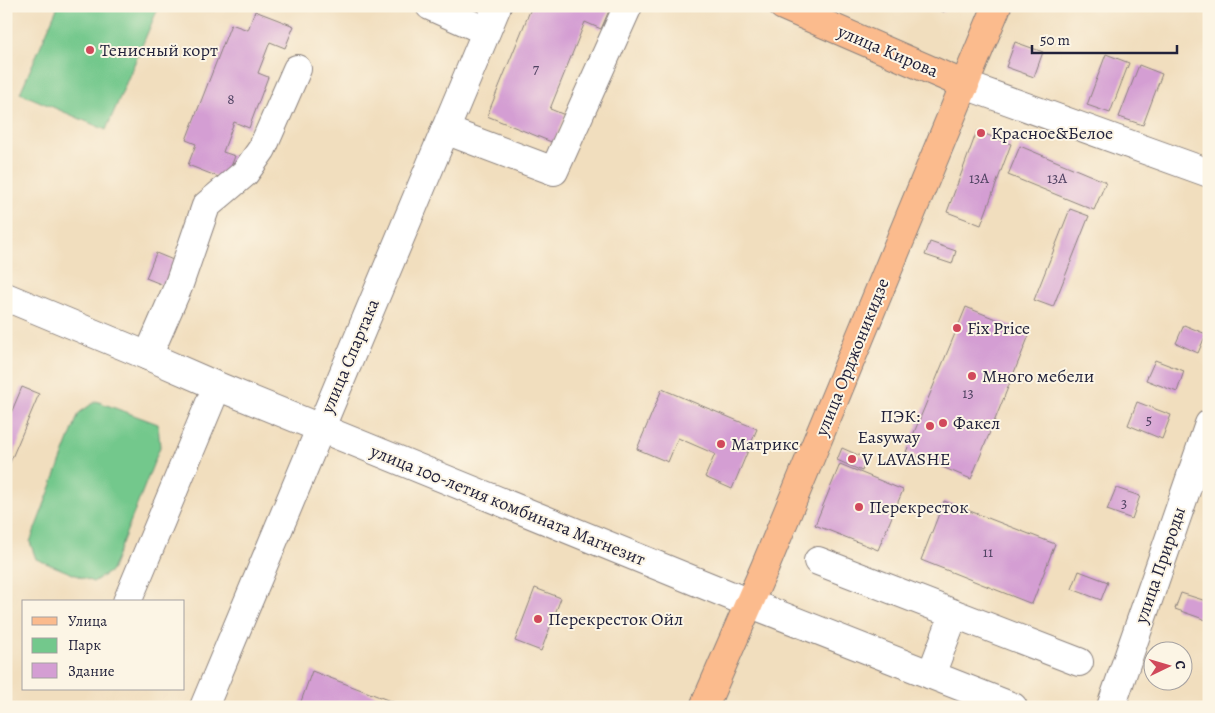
<svg xmlns="http://www.w3.org/2000/svg" width="1215" height="713" font-family="Alegreya,serif">
<style>
.green{fill:#73c88c;stroke:#4a7564}
.building{fill:#d49ed3}
.lines{fill:none;stroke-linecap:round;stroke-linejoin:round}
.minor-casing{stroke:#8a807c;stroke-width:30}
.major-casing{stroke:#8a807c;stroke-width:30}
.minor{stroke:#fff;stroke-width:28}
.major{stroke:#fbbb8d;stroke-width:28}
.poi-dot{fill:#d1495b;stroke:#fcf5e5;stroke-width:2}
.labels{text-anchor:middle;stroke-width:4;stroke-linejoin:round;paint-order:stroke}
.number-label{font-size:15px;fill:#4e4161}
.poi-label{font-size:18px;fill:#22223b;stroke:#fcf5e5;text-anchor:start}
.street-label{font-size:18px;fill:#22223b;stroke:#fcf5e5}
</style>
<rect width="100%" height="100%" fill="#fcf5e5"/>
<filter id="ink" filterUnits="userSpaceOnUse"><feTurbulence type="fractalNoise" baseFrequency=".02" numOctaves="2"/><feDisplacementMap in="SourceGraphic" scale="10" xChannelSelector="R" yChannelSelector="G"/><feConvolveMatrix kernelMatrix="1 2 1 2 8 2 1 2 1" color-interpolation-filters="sRGB"/></filter>
<filter id="wash" filterUnits="userSpaceOnUse"><feTurbulence type="fractalNoise" baseFrequency=".0096" numOctaves="4" result="noise"/><feDisplacementMap in="SourceGraphic" scale="20" xChannelSelector="R" yChannelSelector="G"/><feGaussianBlur stdDeviation="1.12" result="paint"/><feColorMatrix in="noise" values="0 0 0 0 0 0 0 0 0 0 0 0 0 0 0 0 0 1.4 0 .05"/><feComposite in="paint" operator="in"/></filter>
<g filter="url(#wash)">
<rect width="100%" height="100%" fill="#f1debe"/>
<!-- green -->
<g class="green">
<path d="M58 6H159L106 130 20 93Z"/>
<path d="M96 401 158 424 160 447 111 571 93 582 36 559 30 542 79 413Z"/>
</g>
<g id="blocks">
<!-- building -->
<g class="building">
<path d="M532 6H611L601 29 585 22 550 109 565 115 554 143 487 116Z"/>
<path d="M928 6H946L944 12Z"/>
<path d="M255 11 294 26 285 48 270 42 258 73 268 77 249 128 234 122 223 152 235 156 226 180 188 165 196 144 186 140 231 24 248 30Z"/>
<path d="M1015 42 1043 52 1034 77 1006 67Z"/>
<path d="M1106 54 1129 63 1110 113 1087 105Z"/>
<path d="M1139 65 1162 74 1143 125 1119 117Z"/>
<path d="M977 131 1011 144 981 225 947 212Z"/>
<path d="M1020 146 1106 182 1094 210 1008 175Z"/>
<path d="M1070 209 1089 216 1053 307 1034 300Z"/>
<path d="M930 242 956 251 952 264 925 255Z"/>
<path d="M156 253 178 262 168 287 146 278Z"/>
<path d="M966 307 1030 333 971 479 906 452Z"/>
<path d="M1184 325 1206 334 1198 353 1176 343Z"/>
<path d="M1155 360 1184 371 1177 392 1146 380Z"/>
<path d="M22 387 39 394 6 472V425Z"/>
<path d="M662 389 757 429 732 489 705 477 715 454 678 438 668 462 637 449Z"/>
<path d="M1137 402 1171 415 1162 439 1128 425Z"/>
<path d="M842 448 867 459 862 471 837 460Z"/>
<path d="M840 464 903 490 878 550 815 525Z"/>
<path d="M1116 488 1140 496 1132 519 1107 510Z"/>
<path d="M944 501 1055 544 1032 604 921 560Z"/>
<path d="M1079 571 1108 582 1101 600 1072 589Z"/>
<path d="M535 588 561 598 541 651 515 641Z"/>
<path d="M1181 593 1209 602V621L1175 609Z"/>
<path d="M1182 665 1190 667 1186 683 1182 682Z"/>
<path d="M312 671 406 707H299Z"/>
</g>
</g>
</g>
<g filter="url(#ink)">
<use href="#blocks" fill-opacity="0" stroke="#8a807c" stroke-width="1"/>
<g class="lines">
<!-- minor casing -->
<g class="minor-casing">
<g id="minor">
<path d="M430 6 486 31"/>
<path d="M965 85 1209 173"/>
<path d="M445 130 554 171 628 6"/>
<path d="M6 297 148 356 217 386 749 603 1013 707"/>
<path d="M148 356 178 287 206 206 245 173 262 149 297 69"/>
<path d="M818 561 1079 662"/>
<path d="M127 602 217 386"/>
<path d="M931 675 954 614"/>
<path d="M204 707 497 6"/>
<path d="M1111 707 1209 424"/>
</g>
</g>
<!-- major casing -->
<g class="major-casing">
<g id="major">
<path d="M783 6 965 85"/>
<path d="M704 707 765 567 997 6"/>
</g>
</g>
<!-- minor -->
<use href="#minor" class="minor"/>
<!-- major -->
<use href="#major" class="major"/>
</g>
</g>
<!-- markers -->
<g class="poi-dot">
<circle cx="90" cy="50" r="5"/>
<circle cx="981" cy="133" r="5"/>
<circle cx="957" cy="328" r="5"/>
<circle cx="972" cy="376" r="5"/>
<circle cx="943" cy="423" r="5"/>
<circle cx="930" cy="426" r="5"/>
<circle cx="721" cy="444" r="5"/>
<circle cx="852" cy="459" r="5"/>
<circle cx="859" cy="507" r="5"/>
<circle cx="538" cy="619" r="5"/>
</g>
<g class="labels">
<!-- number labels -->
<g class="number-label">
<text x="536" y="74">7</text>
<text x="231" y="104">8</text>
<text x="979" y="183">13А</text>
<text x="1057" y="183">13А</text>
<text x="968" y="398">13</text>
<text x="1149" y="425">5</text>
<text x="1124" y="508">3</text>
<text x="988" y="557">11</text>
</g>
<!-- poi labels -->
<g class="poi-label">
<text x="100" y="56">Тенисный корт</text>
<text x="991" y="139">Красное&amp;Белое</text>
<text x="967" y="334">Fix Price</text>
<text x="982" y="382">Много мебели</text>
<text x="920" y="422" text-anchor="end">ПЭК:<tspan x="920" dy="21">Easyway</tspan></text>
<text x="953" y="429">Факел</text>
<text x="731" y="450">Матрикс</text>
<text x="862" y="465">V LAVASHE</text>
<text x="869" y="513">Перекресток</text>
<text x="548" y="625">Перекресток Ойл</text>
</g>
<!-- street labels -->
<g class="street-label">
<text transform="translate(888 51) rotate(23)" y="6">улица Кирова</text>
<text transform="translate(350 356) rotate(-67)" y="6">улица Спартака</text>
<text transform="translate(852 357) rotate(-68)" y="6">улица Орджоникидзе</text>
<text transform="translate(508 505) rotate(22)" y="6">улица 100-летия комбината Магнезит</text>
<text transform="translate(1160 565) rotate(-71)" y="6">улица Природы</text>
</g>
</g>
<!-- margin -->
<rect width="1215" height="713" fill="none" stroke="#fcf5e5" stroke-width="25"/>
<!-- legend -->
<rect x="22" y="600" width="162" height="90" fill="#fcf5e5" stroke="#a5a1a1"/>
<rect x="32" y="617" width="25" height="8" fill="#fbbb8d" stroke="#a5a1a1"/>
<text x="68" y="626" font-size="15" fill="#22223b">Улица</text>
<rect x="32" y="638" width="25" height="15" fill="#73c88c" stroke="#a5a1a1"/>
<text x="68" y="650" font-size="15" fill="#22223b">Парк</text>
<rect x="32" y="663" width="25" height="15" fill="#d49ed3" stroke="#a5a1a1"/>
<text x="68" y="676" font-size="15" fill="#22223b">Здание</text>
<!-- north arrow -->
<g transform="translate(1168 666) rotate(85)"><circle r="24" fill="#fcf5e5" stroke="#a5a1a1"/>
<path d="M0-4L9 19L0 12L-9 19Z" fill="#d1495b"/>
<text y="-8" font-size="14" font-weight="bold" text-anchor="middle" fill="#22223b">С</text>
</g>
<!-- scale -->
<path d="M1032 45v8h145v-8" fill="none" stroke="#22223b" stroke-width="2.5"/>
<text x="1040" y="45" font-size="15" fill="#22223b" stroke="#fcf5e5" stroke-width="4" paint-order="stroke">50 m</text>
</svg>
